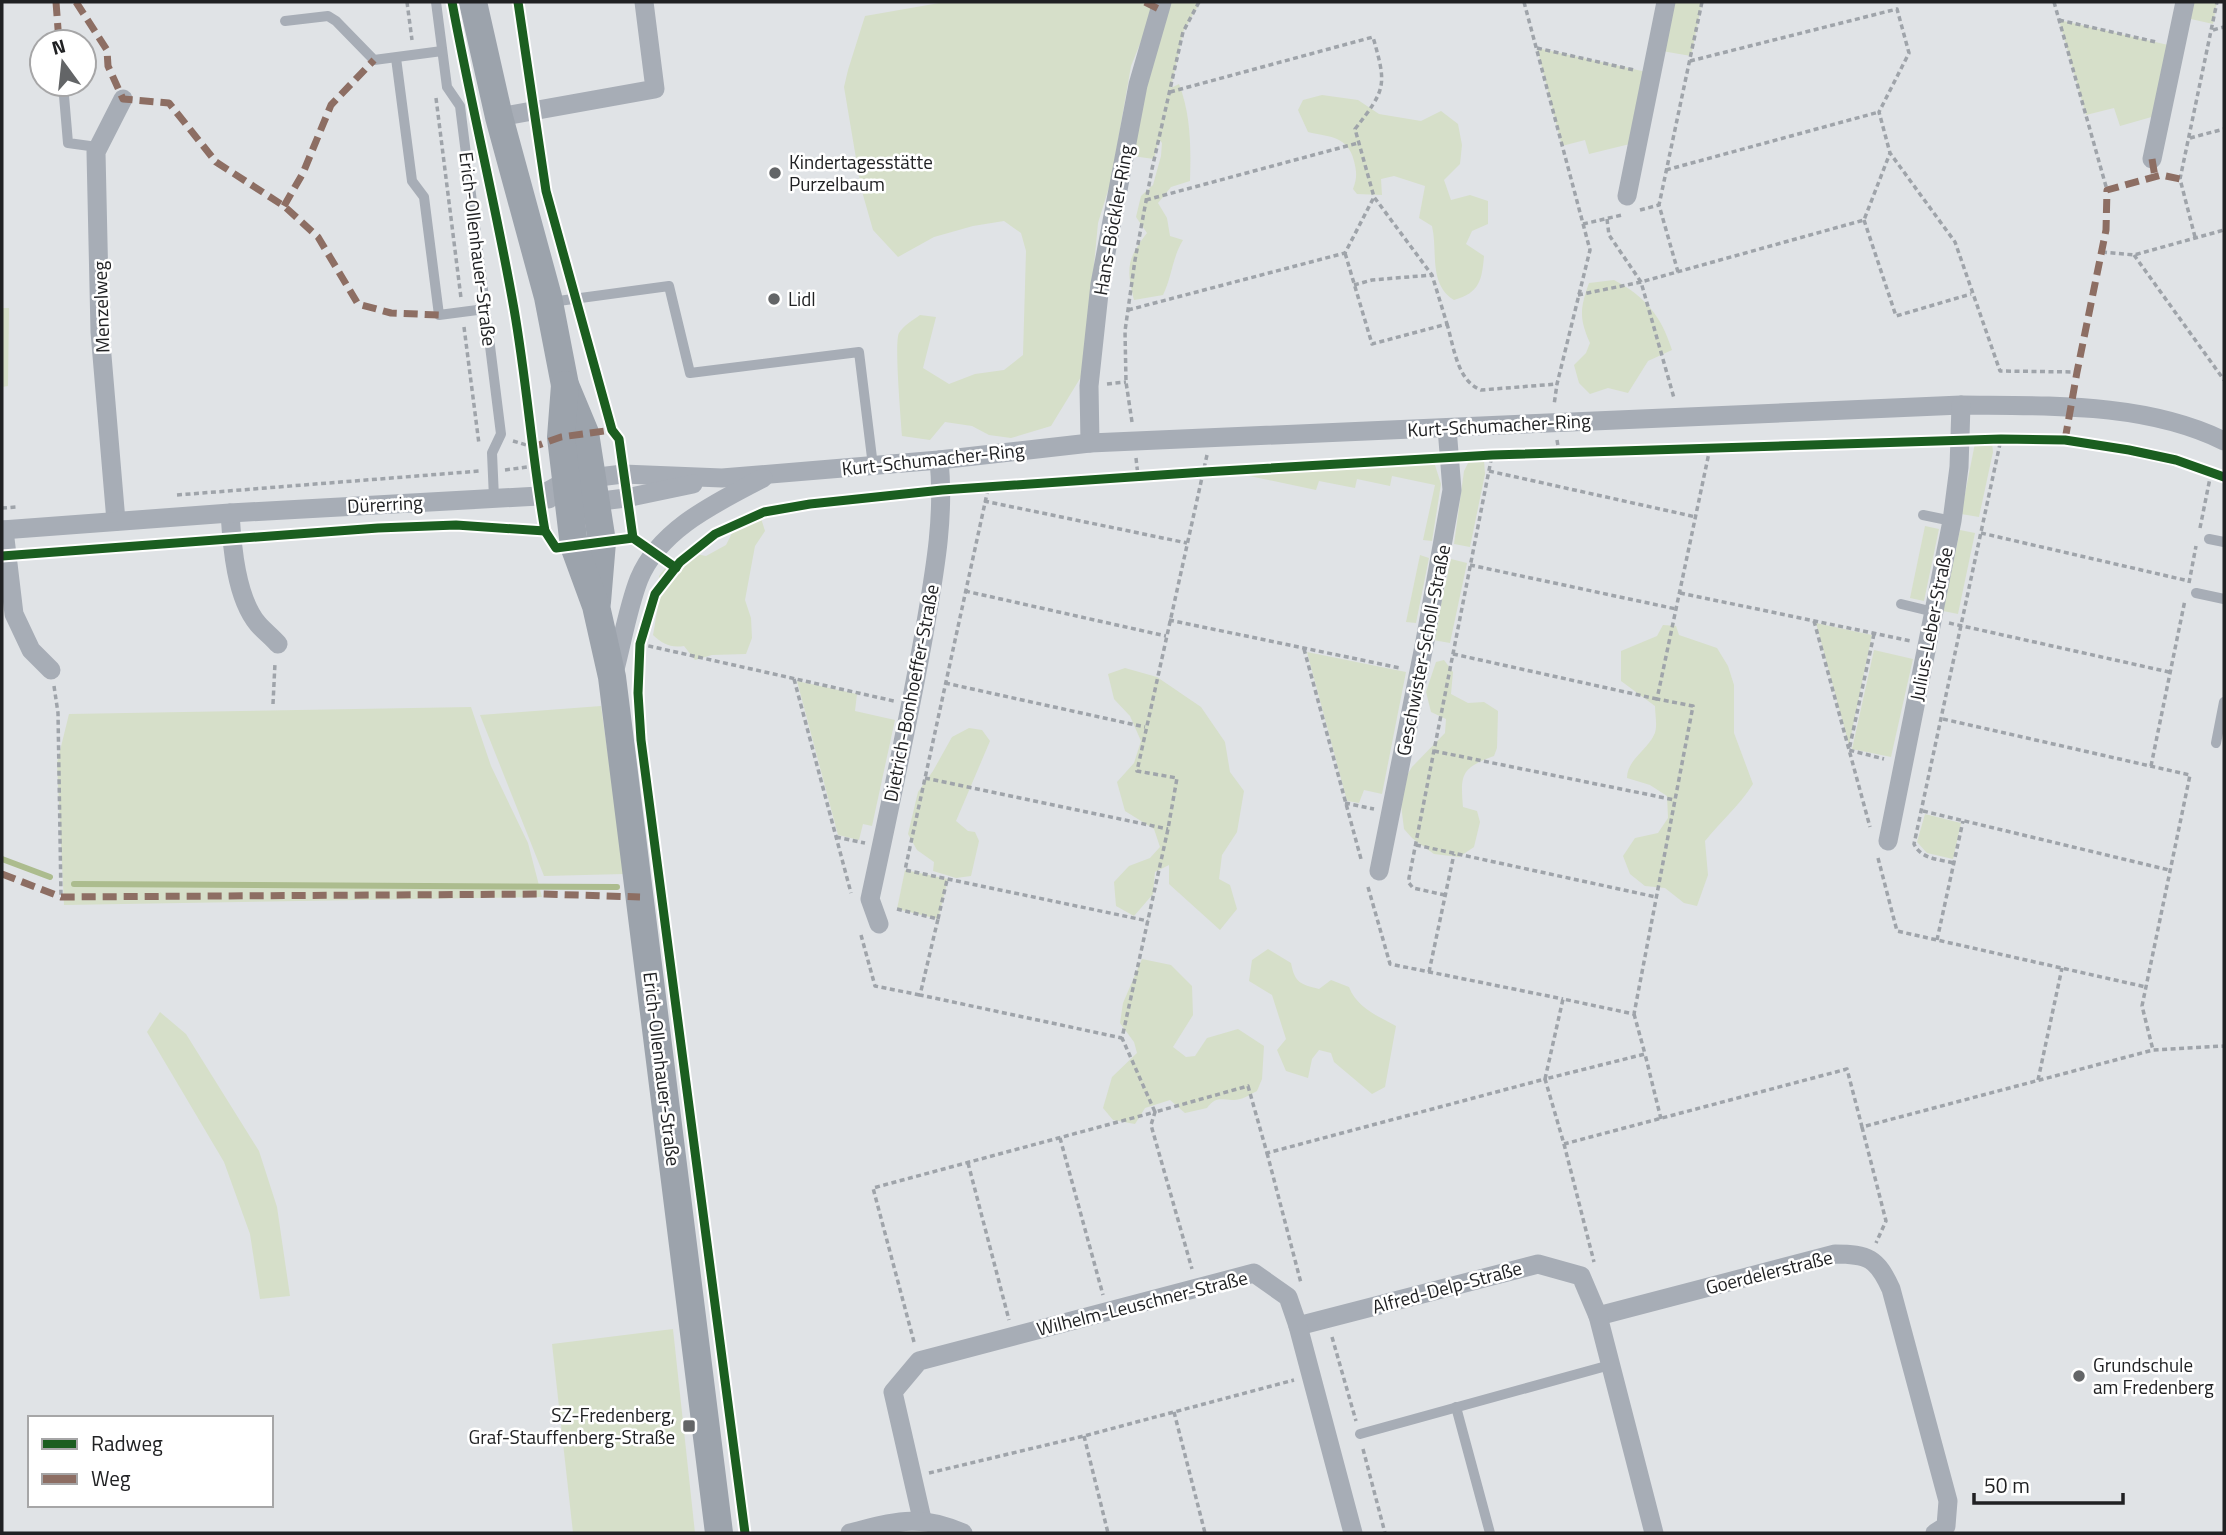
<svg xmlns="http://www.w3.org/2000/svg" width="2226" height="1535" font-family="'Titillium Web',sans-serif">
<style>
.green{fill:#d6dfc9}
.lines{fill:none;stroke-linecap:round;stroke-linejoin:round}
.stream{stroke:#acbc8e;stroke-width:6}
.path{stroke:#9fa4aa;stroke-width:3.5;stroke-dasharray:5 3.5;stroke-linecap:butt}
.lane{stroke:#a7adb6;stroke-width:10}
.street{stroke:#a7adb6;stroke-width:19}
.secondary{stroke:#9ca3ac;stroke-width:28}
.quiet{stroke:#8d6e63;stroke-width:7;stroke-dasharray:14 7;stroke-linecap:butt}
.cycleway-casing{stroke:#fff;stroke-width:13}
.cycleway{stroke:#1b5e20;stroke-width:9}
.poi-dot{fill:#636567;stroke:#fff;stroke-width:2.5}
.labels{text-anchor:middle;stroke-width:5;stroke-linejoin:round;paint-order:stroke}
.poi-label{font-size:19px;fill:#202123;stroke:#fff;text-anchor:start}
.street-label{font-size:19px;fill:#202123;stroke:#fff}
</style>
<rect width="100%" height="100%" fill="#e0e3e6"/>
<!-- green -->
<g class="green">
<path d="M945 2H1154L1144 34 1131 66 1111 181 1098 223 1084 372 1051 426 1011 438 989 435 972 426 945 422 930 440 902 436C901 419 894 342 899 333 903 326 913 320 920 315L936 317 923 368 949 384 975 374 1004 370 1023 355 1026 251 1021 233 1004 221 973 226 934 237 898 257 873 230 861 188 844 87 848 70 865 16Z"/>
<path d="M1162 2H1200L1183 32 1171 88 1179 84C1191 115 1191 148 1190 181L1171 187 1158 203 1167 218 1170 236 1183 240C1172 258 1172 277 1163 295L1134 300C1126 268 1127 259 1147 233L1136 217 1141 196 1153 185 1161 156 1162 143 1159 139 1154 159 1125 155Z"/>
<path d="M1666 2H1702L1691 56 1656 50Z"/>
<path d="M2185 2H2217L2213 24 2182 17Z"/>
<path d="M2059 20 2177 47 2162 114 2120 126 2114 108 2086 115Z"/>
<path d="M1537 48 1651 73 1638 142 1589 154 1585 140 1562 146Z"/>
<path d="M1322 95 1358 100 1379 114 1421 121 1441 111 1458 124 1462 145 1460 164 1444 180 1451 200 1470 195 1488 201V224L1472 231 1466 244 1484 256C1482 279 1480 293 1454 300 1428 284 1438 251 1432 226L1419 218 1425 186 1394 176 1381 179 1382 195 1357 194 1353 189C1357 178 1357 173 1354 161 1348 136 1330 137 1308 132L1298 110 1303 100Z"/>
<path d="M1614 280C1646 297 1661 316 1672 350L1648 361 1628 393 1608 388 1590 394 1579 383 1574 365 1586 353 1590 343C1579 318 1580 308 1589 283Z"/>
<path d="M2 308H9L8 386 2 387Z"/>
<path d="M1992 442 1993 452 1979 517 1961 514 1975 443Z"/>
<path d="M1484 460 1485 474 1470 547 1454 544 1464 471 1469 461Z"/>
<path d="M1434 462 1441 484 1432 541 1423 540 1435 485 1392 476 1390 486 1357 479 1355 488 1319 481 1316 490 1240 474Z"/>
<path d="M758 509 765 531 755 546 745 600 751 618 752 638 746 654 712 655 695 660 684 646C670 648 663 644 653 635L658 606 659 576 671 561 685 552 706 556 726 545 741 515Z"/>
<path d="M1925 526 1939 529 1924 601 1910 598Z"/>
<path d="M1960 530 1975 533 1958 614 1943 611Z"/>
<path d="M1420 555 1429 558 1416 623 1406 622Z"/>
<path d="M1451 559 1467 563 1450 643 1433 640Z"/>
<path d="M1816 623 1872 635 1849 745Z"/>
<path d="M1663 625 1676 626 1679 635 1717 648 1728 666 1734 685V733L1753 784C1739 806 1721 821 1705 841L1708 875 1697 906 1684 903 1665 888 1645 886 1630 874 1623 856 1635 838 1658 833 1668 818 1667 796 1650 785 1627 778C1627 760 1647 750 1654 735 1658 728 1655 714 1655 706L1621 681V651L1657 636Z"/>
<path d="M1874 650 1913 659 1891 757 1852 749Z"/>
<path d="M1307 652 1406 672 1382 794 1364 790 1359 803 1347 801Z"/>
<path d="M1444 660 1453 672 1451 694 1468 703 1484 702 1498 711 1497 748 1494 756C1462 768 1460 773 1463 807L1477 811 1480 822 1474 847 1459 857 1434 854 1412 838 1404 829 1399 788 1412 767 1445 733 1446 719 1431 712 1426 692 1436 662Z"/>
<path d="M1125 668 1157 677 1201 707 1225 742 1230 772 1244 791 1237 832 1222 855 1219 879 1230 885 1237 909 1220 930 1169 884V865L1155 872 1153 894 1134 916 1116 906 1114 882 1129 866 1150 858 1160 847 1154 829 1125 811 1117 782 1134 763 1141 741 1130 716 1114 699 1108 674Z"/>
<path d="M797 681 857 694 855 711 895 720 872 826 863 824 859 840 838 835Z"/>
<path d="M601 706 625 874 544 876 480 715Z"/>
<path d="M471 707 491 766 528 843 542 897 64 905 57 763 69 714Z"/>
<path d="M969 728 982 730 990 741 956 821 968 831 975 832 979 841 971 876 956 878 933 871 934 862 917 850 908 834 918 792 933 771 952 737Z"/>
<path d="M1925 814 1961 823 1953 859 1927 853 1917 842Z"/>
<path d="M905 870 948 879 938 919 897 909Z"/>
<path d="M1268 949 1291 963C1295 983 1300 984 1319 989L1331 980 1349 987C1357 1008 1378 1016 1396 1026L1385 1087 1372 1094 1334 1062 1331 1053 1319 1050 1312 1059 1308 1078 1286 1071 1277 1050 1286 1039 1272 995 1249 981 1252 960Z"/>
<path d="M1142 959 1171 965 1192 986 1193 1015 1173 1047 1186 1057 1195 1056 1207 1038 1238 1029 1264 1046 1262 1079 1257 1091C1252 1093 1246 1098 1240 1099 1226 1103 1218 1093 1207 1108L1185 1113 1170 1100 1145 1108 1135 1124 1113 1120 1103 1108 1112 1077 1137 1053 1134 1042 1120 1023 1123 1003Z"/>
<path d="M160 1012 186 1034 259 1151 277 1207 290 1296 260 1299 250 1234 224 1162 147 1032Z"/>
<path d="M673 1329 695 1533H573L552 1344Z"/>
</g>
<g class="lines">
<!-- stream -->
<g class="stream">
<path d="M2 859 50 877"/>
<path d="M74 884 617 887"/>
</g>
<!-- path -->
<g class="path">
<path d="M407 2 412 40"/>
<path d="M1524 2 1590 250 1557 384 1554 405"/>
<path d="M2054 2 2107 190"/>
<path d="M2059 20 2156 42"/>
<path d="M2213 30 2224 27"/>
<path d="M1537 48 1634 70"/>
<path d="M1690 61 1897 9 1909 53 1879 112 1890 153 1955 242 2000 371 2077 372"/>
<path d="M1170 92 1373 37C1387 86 1386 89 1355 129L1374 197 1432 275 1447 324 1372 344 1345 253"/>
<path d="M436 98 461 298"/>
<path d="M2190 138 2224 129"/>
<path d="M1666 170 1879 112"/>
<path d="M1146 200 1358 143"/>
<path d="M1640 210 1659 205"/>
<path d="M1607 219 1609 235 1641 282 1674 398"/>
<path d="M1864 220 1896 316 1971 294"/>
<path d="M1583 224 1622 215"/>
<path d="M2195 237 2180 179 2217 2"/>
<path d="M2102 252 2134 255 2224 230"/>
<path d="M2134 255 2224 380"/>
<path d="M1678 272 1659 205 1702 2"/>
<path d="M1354 285 1372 280 1432 275"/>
<path d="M1578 295 1641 282 1864 220 1890 153"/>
<path d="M1128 310 1345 253 1374 197"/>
<path d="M1447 324C1454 347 1457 381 1481 390L1557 384"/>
<path d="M464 327 479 444"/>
<path d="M1107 384 1126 382"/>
<path d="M1132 422 1126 382 1125 331 1135 260 1152 169 1183 32 1199 2"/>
<path d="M1557 440 1559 452"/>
<path d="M513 441 533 447"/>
<path d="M1207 455 1137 771 1177 778 1168 829 1122 1038 1155 1112 1248 1086 1267 1153 1545 1079 1564 1144 1847 1069 1862 1127 2153 1050 2224 1046"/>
<path d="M1136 458 1138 476"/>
<path d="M505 470 535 466"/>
<path d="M1489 471 1696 517"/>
<path d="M988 489 905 870 1148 921"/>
<path d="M177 495 480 471"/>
<path d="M984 501 1187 543"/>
<path d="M2 508 16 507"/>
<path d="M2200 528 2211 473"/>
<path d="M1981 533 2189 581"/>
<path d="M1470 565 1676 609"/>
<path d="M2189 583 2196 546"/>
<path d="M965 591 1166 636"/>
<path d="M1680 593 1911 641"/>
<path d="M1169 620 1400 668"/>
<path d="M1814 621 1870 827"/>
<path d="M1949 623 2169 672"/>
<path d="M1874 634 1849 750 1884 759"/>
<path d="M640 644 894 701"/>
<path d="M1304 649 1361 859"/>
<path d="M1453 654 1657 699"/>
<path d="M794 679 851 893"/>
<path d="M945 683 1145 727"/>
<path d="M54 686 58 713 61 897"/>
<path d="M273 704 275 663"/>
<path d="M1943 719 2190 775 2142 1006 2153 1050"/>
<path d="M1434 751 1675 800"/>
<path d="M2151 766 2185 600"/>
<path d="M925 778 1168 829"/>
<path d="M1345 803 1374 809"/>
<path d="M1923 811 2169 870"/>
<path d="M836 837 865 843"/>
<path d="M1416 845 1656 897"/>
<path d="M1878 858 1897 931 2146 987"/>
<path d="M1953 863C1938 859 1921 859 1914 844L2001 439"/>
<path d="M1368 887 1390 964 1563 999"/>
<path d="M1445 895 1413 888 1409 883V878L1492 455"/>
<path d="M897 909 938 919 920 995 1122 1038"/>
<path d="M938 919 947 880"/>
<path d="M861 935 875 986 920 995"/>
<path d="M1937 940 1963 821"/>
<path d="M1429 972 1454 854"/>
<path d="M1634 1014 1645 1054"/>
<path d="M2038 1080 2062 968"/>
<path d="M1661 1119 1645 1054 1545 1079 1563 999 1634 1014 1693 706 1657 699 1710 448"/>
<path d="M1862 1127 1886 1221 1876 1243"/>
<path d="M1060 1138 1103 1295"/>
<path d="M1564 1144 1594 1262"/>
<path d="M1267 1153 1301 1283"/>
<path d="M968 1163 1009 1320"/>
<path d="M1332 1337 1356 1421"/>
<path d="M914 1342 873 1188 1155 1112 1151 1125 1192 1269"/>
<path d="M1174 1412 1205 1533"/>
<path d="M1084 1436 1108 1533"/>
<path d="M1363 1449 1385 1533"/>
<path d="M929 1473 1084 1436 1294 1380"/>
</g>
<!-- lane -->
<g class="lane">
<path d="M436 2 447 87 460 106 501 434 492 453 494 498"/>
<path d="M285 21 328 16 336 21 374 60 442 51"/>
<path d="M396 58 412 181 424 197 439 315 485 309"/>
<path d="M63 84 68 143 97 147"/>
<path d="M551 302 669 286 690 373 859 352 873 466"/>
<path d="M1923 515 1952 521"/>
<path d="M2209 539 2224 542"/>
<path d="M2196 593 2224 599"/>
<path d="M1901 604 1934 612"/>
<path d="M2216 743 2224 702"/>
<path d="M1456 1407 1490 1533"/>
<path d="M1360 1434 1610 1365"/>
</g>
<!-- street -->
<g class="street">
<path d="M499 117 655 89 644 2"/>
<path d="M2152 159 2185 2"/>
<path d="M1627 196 1666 2"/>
<path d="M1090 443 1089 386 1100 284 1138 85 1162 2"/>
<path d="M539 496 566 481 623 474 722 478 939 460 1090 443 1961 405C2047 406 2145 402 2224 441"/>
<path d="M585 503 626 498 693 484"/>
<path d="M230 513C232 546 236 598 258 624 264 631 272 637 278 644"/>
<path d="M116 521 100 332 96 152 123 99"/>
<path d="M2 530 230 513 539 496 549 499"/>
<path d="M4 530 14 614 31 650 51 670"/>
<path d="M614 673C622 643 628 607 639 579 660 528 718 502 763 478"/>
<path d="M1888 841 1952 521 1959 467 1961 405"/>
<path d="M1379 871 1425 641 1452 490 1447 428"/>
<path d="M879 924 870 899C889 811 908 723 924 634 934 575 945 519 939 460"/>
<path d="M1598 1316 1835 1254C1868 1254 1877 1258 1891 1289L1948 1501 1946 1526 1935 1533"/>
<path d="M1298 1326 1538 1264 1581 1276 1598 1316 1654 1533"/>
<path d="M922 1519 893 1392 919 1361 1254 1273 1288 1297 1298 1326 1353 1533"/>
<path d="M850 1533C895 1522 918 1513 963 1533"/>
</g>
<!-- secondary -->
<g class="secondary">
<path d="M473 2 499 117 548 297 565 385 585 433 602 542 597 602"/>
<path d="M565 385 561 437 574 546 596 606 612 677 719 1533"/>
</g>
<!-- quiet -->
<g class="quiet">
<path d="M56 2 59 42"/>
<path d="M76 2 107 50 108 66 123 99 169 103 216 162 284 206 318 237 358 304 391 313 439 315"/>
<path d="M1145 2 1159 9"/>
<path d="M2152 159 2155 177"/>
<path d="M284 206 303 173 331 105 374 60"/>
<path d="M2065 440 2077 372 2106 230 2107 190 2161 175 2180 179"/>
<path d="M534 451 533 447 561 437 612 430"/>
<path d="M2 874 61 897 543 894 640 897"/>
</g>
<!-- cycleway casing -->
<g class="cycleway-casing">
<g id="cycleway">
<path d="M452 2C471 105 496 206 514 309 527 383 532 457 545 531L556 548 633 538 676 568"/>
<path d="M518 2 546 191 612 430 619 439 633 538"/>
<path d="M2 556 378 528 456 525 545 531"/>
<path d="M745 1533 641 740 638 693 640 644 655 594 680 562 715 534 764 512 810 504 942 490 1204 472 1492 455 2001 439 2065 440 2129 450 2176 460 2224 477"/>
</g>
</g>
<!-- cycleway -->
<use href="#cycleway" class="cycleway"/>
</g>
<!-- markers -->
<g class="poi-dot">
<circle cx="775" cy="173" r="7"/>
<circle cx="774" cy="299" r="7"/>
<circle cx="2079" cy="1376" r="7"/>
<rect x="682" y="1419" width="14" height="14" rx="3.5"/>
</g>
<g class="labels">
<!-- poi labels -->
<g class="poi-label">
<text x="789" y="169">Kindertagesstätte<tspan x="789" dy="22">Purzelbaum</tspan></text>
<text x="788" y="306">Lidl</text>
<text x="2093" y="1372">Grundschule<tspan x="2093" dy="22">am Fredenberg</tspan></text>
<text x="675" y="1422" text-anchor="end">SZ-Fredenberg,<tspan x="675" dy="22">Graf-Stauffenberg-Straße</tspan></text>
</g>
<!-- street labels -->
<g class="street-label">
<text transform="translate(1113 220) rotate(-80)" y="7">Hans-Böckler-Ring</text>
<text transform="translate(478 249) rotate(83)" y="7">Erich-Ollenhauer-Straße</text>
<text transform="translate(101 307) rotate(-92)" y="7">Menzelweg</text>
<text transform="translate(1499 425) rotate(-3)" y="7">Kurt-Schumacher-Ring</text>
<text transform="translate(933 459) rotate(-6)" y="7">Kurt-Schumacher-Ring</text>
<text transform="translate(385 504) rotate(-3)" y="7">Dürerring</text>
<text transform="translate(1931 624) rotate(-79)" y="7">Julius-Leber-Straße</text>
<text transform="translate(1423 650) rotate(-79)" y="7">Geschwister-Scholl-Straße</text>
<text transform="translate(911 693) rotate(-79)" y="7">Dietrich-Bonhoeffer-Straße</text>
<text transform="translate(662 1069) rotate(83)" y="7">Erich-Ollenhauer-Straße</text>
<text transform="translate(1769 1272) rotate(-14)" y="7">Goerdelerstraße</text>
<text transform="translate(1447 1287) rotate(-15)" y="7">Alfred-Delp-Straße</text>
<text transform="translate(1142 1303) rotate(-14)" y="7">Wilhelm-Leuschner-Straße</text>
</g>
</g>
<!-- border -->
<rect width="2226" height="1535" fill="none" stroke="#202123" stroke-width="7"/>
<!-- legend -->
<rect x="28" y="1416" width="245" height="91" fill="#ffffff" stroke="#a6a6a7" stroke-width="2"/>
<rect x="42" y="1439" width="35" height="10" fill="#1b5e20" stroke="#a6a6a7" stroke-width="2"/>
<text x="91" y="1451" font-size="21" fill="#202123">Radweg</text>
<rect x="42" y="1474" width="35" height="10" fill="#8d6e63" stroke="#a6a6a7" stroke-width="2"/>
<text x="91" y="1486" font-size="21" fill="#202123">Weg</text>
<!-- north arrow -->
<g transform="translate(63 63) rotate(345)"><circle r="33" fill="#ffffff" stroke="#a6a6a7" stroke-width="2"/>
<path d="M0-5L12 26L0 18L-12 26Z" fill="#636567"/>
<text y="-10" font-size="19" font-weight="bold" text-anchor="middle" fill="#202123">N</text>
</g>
<!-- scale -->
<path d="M1974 1493v10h149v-10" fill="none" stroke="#202123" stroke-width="3.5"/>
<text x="1984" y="1493" font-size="21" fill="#202123" stroke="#ffffff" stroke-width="5" paint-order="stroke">50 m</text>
</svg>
